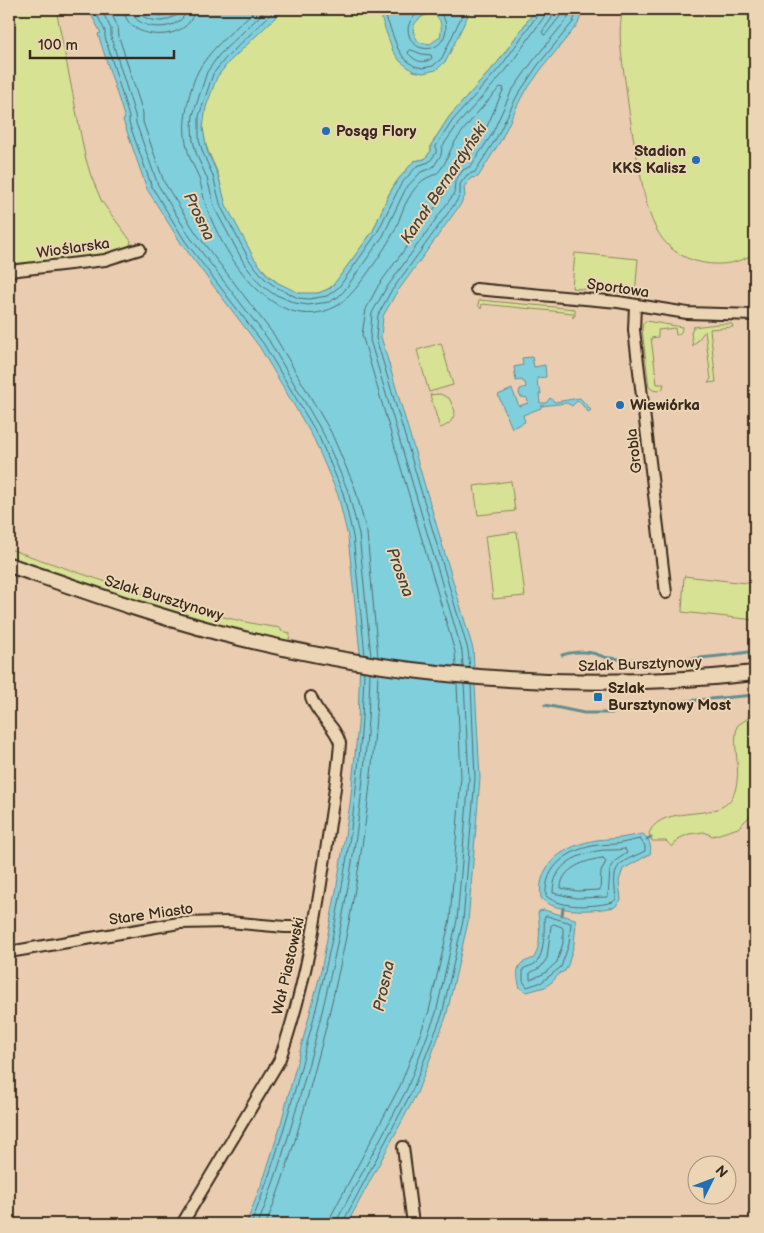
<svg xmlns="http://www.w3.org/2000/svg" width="764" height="1233" font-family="'Balsamiq Sans',sans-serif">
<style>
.green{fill:#d7e295;stroke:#89865a}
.water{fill:#80cfdd;stroke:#648d91;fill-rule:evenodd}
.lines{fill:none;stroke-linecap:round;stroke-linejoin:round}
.shore{stroke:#576c6a;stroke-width:1}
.stream{stroke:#648d91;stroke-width:3}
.street-casing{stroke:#3b2a1e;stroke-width:14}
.secondary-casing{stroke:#3b2a1e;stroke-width:18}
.street{stroke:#ebd5b4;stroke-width:10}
.secondary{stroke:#ebd5b4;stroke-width:14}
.poi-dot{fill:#1f6fb2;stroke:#ebd5b4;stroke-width:2}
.labels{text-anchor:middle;stroke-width:4;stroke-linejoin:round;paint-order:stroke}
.poi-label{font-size:15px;font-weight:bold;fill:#3b2a1e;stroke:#ebd5b4;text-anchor:start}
.street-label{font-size:15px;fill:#3b2a1e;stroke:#ebd5b4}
.water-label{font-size:16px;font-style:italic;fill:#45433b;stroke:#ebd5b4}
</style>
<rect width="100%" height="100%" fill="#eacdb0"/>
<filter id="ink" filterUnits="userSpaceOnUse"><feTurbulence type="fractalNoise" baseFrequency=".02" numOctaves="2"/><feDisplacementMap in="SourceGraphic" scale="10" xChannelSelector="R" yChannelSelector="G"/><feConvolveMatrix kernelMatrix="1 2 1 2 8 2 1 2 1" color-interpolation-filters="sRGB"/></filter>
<g filter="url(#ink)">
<!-- green -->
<g class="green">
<path d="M9 9H56L85 156 91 176 102 202 131 241 130 245 124 250 111 255 9 268Z"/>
<path d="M284 9H536L498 62 449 117 431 145V151L425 159 414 161 397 181 389 194 373 231 335 283C327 292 316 295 304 294 265 288 237 237 225 203 222 194 221 183 218 174 212 158 203 145 203 127 203 111 209 94 215 80 221 67 233 58 243 48 256 35 270 22 284 9Z"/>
<path d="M623 9H755V253C740 263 722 266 704 263 653 254 647 209 639 167 634 143 630 120 627 96 624 68 616 36 623 9Z"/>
<path d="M575 253 638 259 635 294 572 288Z"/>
<path d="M479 300 575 309V315L573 318V313L482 304 481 309 478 305Z"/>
<path d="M646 321 682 327C682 331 681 334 676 335L675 328 658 330V337L651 338 657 384H664L663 388 658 391 653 390 649 387 642 329 643 323Z"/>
<path d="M718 324H732L733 327 710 329 716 382 708 383 711 379 705 331 693 346 691 333 693 327Z"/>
<path d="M441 343 453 385 429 392 417 350Z"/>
<path d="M440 394 449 398 455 411C453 421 449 425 440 428L430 395Z"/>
<path d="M511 481 515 511 478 515 474 486Z"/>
<path d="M517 532 525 596 493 599 485 536Z"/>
<path d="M9 549C68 569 127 590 187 607 218 616 249 624 281 628V631L290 633 289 640 309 644V648L273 641 146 606 9 559Z"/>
<path d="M684 576 755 584V620L682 612Z"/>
<path d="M755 710V806L751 815 738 828 713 836 704 832 689 834 680 838 672 847 666 841H652L649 833C664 800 725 827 735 791 742 769 732 748 737 726L748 718Z"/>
</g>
<!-- water -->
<g class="water">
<path d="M88 9H139L148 13 161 16 181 9H284L228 63 217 77 206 107 203 128 207 151 218 175 226 205 254 258 268 276 278 283 299 293H318L331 288 373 231 389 194 397 181 414 161 425 159 431 151V145L449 117 498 62 536 9H583L578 24 542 68 521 98 501 140 478 177 471 178 464 187 465 196 460 205 395 295 383 316 381 337 473 649 480 778 468 922 446 1017 417 1093 347 1224H246L265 1175 280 1127 321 971 336 891 350 804 358 725 360 653 348 537 338 495 314 439 259 346 181 243 147 189 123 120 125 119 98 34 101 33Z"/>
<path d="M378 9H471L446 61 436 70 423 73 413 71 400 61 393 51ZM428 14C441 13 443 27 440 37L430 44 419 42C408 29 414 20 428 14Z"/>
<path d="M532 357 534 367 545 365 546 377 537 378 538 388H540L541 394H539L540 403H546L550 398 555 402 580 398 591 410 588 412 579 401 576 402 572 406 567 403 541 406V408L523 415 525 422 512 428 498 395 512 389 519 406 528 403 527 398 521 397 519 394 520 389 526 387 525 382H523L522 380 516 381 514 367 523 365 522 358Z"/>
<path d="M643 834C649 838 652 847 650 854L623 869 619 881 621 900 615 907C596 911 555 914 541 898 536 863 566 845 597 840 604 839 612 839 620 838 628 837 635 835 643 834Z"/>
<path d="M544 910 575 919 576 923 574 944 568 965 565 971 560 973 552 982 545 987 527 992 520 988C518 981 515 968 522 963 525 961 530 960 534 958 541 945 540 927 538 913L539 911Z"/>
</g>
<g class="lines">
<!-- shore -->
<g class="shore">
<path d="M94 9 105 31V37L129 117V123L152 187 185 241 263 343 319 437 343 493 353 536 365 655"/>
<path d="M101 9 111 29V37L135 115 136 123 158 185 190 237 268 339 324 435 348 491 359 534 371 656"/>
<path d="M109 9 118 27 119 37 143 113V122L164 182 196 233 274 335 331 432 355 488 367 533 378 657"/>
<path d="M124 9C125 43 193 43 194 9"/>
<path d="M132 9C133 33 185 33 186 9"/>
<path d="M138 9C139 18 153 21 162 21 167 20 173 17 177 15L180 9"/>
<path d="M256 9C238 27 215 44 201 66 193 79 188 98 186 113 183 128 185 143 190 158 193 166 198 173 200 182 203 192 204 202 208 211 225 257 275 337 335 307 353 299 385 249 395 230 400 219 403 206 410 196 413 190 420 182 425 179 431 175 436 176 441 169 447 161 449 152 454 143 468 123 484 105 500 87L504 88 485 131 467 160 457 166 449 177 445 194 378 286 366 309 362 335 455 652 456 666"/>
<path d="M267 9 219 55 207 72 193 115 192 127 193 141 197 156 207 178 215 209 245 265 260 284 272 293 295 303 308 305 329 302 338 297 344 291 383 236 406 188 421 172 430 169 434 166 441 155 442 147 458 124 507 69 544 17 546 9"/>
<path d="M276 9 224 60 213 74 199 116V140L203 153 213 176 221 207 250 261 265 279 276 287 298 298 309 299 327 296 339 287 377 233 401 184 417 166 429 162 436 153V146L453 120 502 65 538 14 539 9"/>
<path d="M383 9 398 49 404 58 414 66 423 68 433 66 442 58 465 9"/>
<path d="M432 9C456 15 447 54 422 48 417 47 413 43 410 38 403 22 417 10 432 9Z"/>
<path d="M553 9 552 18 542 32 544 35 546 34 561 15 563 9"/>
<path d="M411 50 422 54 431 55 432 58C423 65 415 61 408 53L409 51Z"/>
<path d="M463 667 462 651 370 340 372 313 385 290 451 198 454 194 455 181 463 170 471 166 492 134 511 92 533 61 567 19 571 9"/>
<path d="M470 668 468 650 376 338 378 315 390 293 456 202 460 195V184L467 175 475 172 497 137 517 96 538 65 573 22 578 9"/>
<path d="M640 839 645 846V851C638 855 630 857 623 862 611 870 615 886 616 899L613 902C594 907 562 909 546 896 544 865 570 849 598 845 606 844 614 845 621 843 628 842 633 840 640 839Z"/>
<path d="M625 849 627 853 615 861 610 870 608 897 576 898 553 893C553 866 573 856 597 851 606 849 616 851 625 849Z"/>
<path d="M603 858 606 861 601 872 600 890 577 891 561 888C561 868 586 860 603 858Z"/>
<path d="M547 916 571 923 569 944 561 967 542 982 527 987 523 981V969C527 966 534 966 537 962 544 954 545 928 544 918Z"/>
<path d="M554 924 562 927 563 929V943L557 962 545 973 530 980V973L541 967 547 958 551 926Z"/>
<path d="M251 1224C275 1164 292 1103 308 1040 340 919 361 796 364 671"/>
<path d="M258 1224C281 1166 298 1105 314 1044 345 922 367 798 370 672"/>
<path d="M266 1224C289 1167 305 1107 321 1047 352 924 374 800 378 673"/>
<path d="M329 1224 332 1214 400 1086 429 1011 450 919 461 777 457 683"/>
<path d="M337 1224 338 1218 407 1089 436 1013 457 920 469 778 464 683"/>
<path d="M343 1224 344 1220 412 1091 442 1015 463 921 475 778 471 684"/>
</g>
<!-- stream -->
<g class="stream">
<path d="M562 655C570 652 584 651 592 653 598 654 604 658 610 658 655 664 711 658 755 651"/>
<path d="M545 705 584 713H611L630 706 755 695"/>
<path d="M647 839 651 837"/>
<path d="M562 915 563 908"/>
</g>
<!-- street casing -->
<g class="street-casing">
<g id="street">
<path d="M9 271 105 260 140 249"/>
<path d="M476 289 618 302 687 313 755 315"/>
<path d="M635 305 634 330 666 593"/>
<path d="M9 952 179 923 229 922 285 927H299"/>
<path d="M403 1147 413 1224"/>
<path d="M182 1224 279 1061C306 987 318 907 329 830 333 801 338 772 340 743 335 725 317 716 311 697"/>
</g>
</g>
<!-- secondary casing -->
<g class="secondary-casing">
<path id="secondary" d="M9 565C79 589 148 614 220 633 395 678 575 693 755 673"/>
</g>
<!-- street -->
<use href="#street" class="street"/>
<!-- secondary -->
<use href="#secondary" class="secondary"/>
</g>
</g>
<!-- markers -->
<g class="poi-dot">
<circle cx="326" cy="131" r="5"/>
<circle cx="696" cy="160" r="5"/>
<circle cx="620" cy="405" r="5"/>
<rect x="593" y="692" width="10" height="10" rx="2.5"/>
</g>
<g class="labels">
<!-- poi labels -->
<g class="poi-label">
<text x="336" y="136">Posąg Flory</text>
<text x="686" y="156" text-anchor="end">Stadion<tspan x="686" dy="17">KKS Kalisz</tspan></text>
<text x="630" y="410">Wiewiórka</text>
<text x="608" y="693">Szlak<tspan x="608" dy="17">Bursztynowy Most</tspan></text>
</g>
<!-- street labels -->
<g class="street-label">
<text transform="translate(73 248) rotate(-8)" y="5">Wioślarska</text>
<text transform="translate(618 288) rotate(8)" y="5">Sportowa</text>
<text transform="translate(634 451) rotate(-97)" y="5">Grobla</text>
<text transform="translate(164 598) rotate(17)" y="5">Szlak Bursztynowy</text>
<text transform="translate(640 664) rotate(-2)" y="5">Szlak Bursztynowy</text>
<text transform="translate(151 914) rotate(-8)" y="5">Stare Miasto</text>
<text transform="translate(288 966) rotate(-77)" y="5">Wał Piastowski</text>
</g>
<!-- water labels -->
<g class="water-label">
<text transform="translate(443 183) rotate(-56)" y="6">Kanał Bernardyński</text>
<text transform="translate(200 216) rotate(64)" y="6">Prosna</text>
<text transform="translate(401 572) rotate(70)" y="6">Prosna</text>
<text transform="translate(383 986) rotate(-78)" y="6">Prosna</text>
</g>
</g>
<!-- margin -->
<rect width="764" height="1233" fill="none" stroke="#ebd5b4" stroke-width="30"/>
<rect x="15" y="15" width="734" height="1203" fill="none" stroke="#3b2a1e" stroke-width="2" filter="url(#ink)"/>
<!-- north arrow -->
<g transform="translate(712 1180) rotate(48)"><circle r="24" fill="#ebd5b4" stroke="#a59178"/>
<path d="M0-4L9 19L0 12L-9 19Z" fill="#1f6fb2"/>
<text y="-8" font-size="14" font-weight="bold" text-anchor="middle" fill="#3b2a1e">N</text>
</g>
<!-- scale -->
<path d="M30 50v8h144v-8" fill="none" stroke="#3b2a1e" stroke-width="2.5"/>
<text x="38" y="50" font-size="15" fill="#3b2a1e" stroke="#ebd5b4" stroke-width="4" paint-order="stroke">100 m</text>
</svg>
